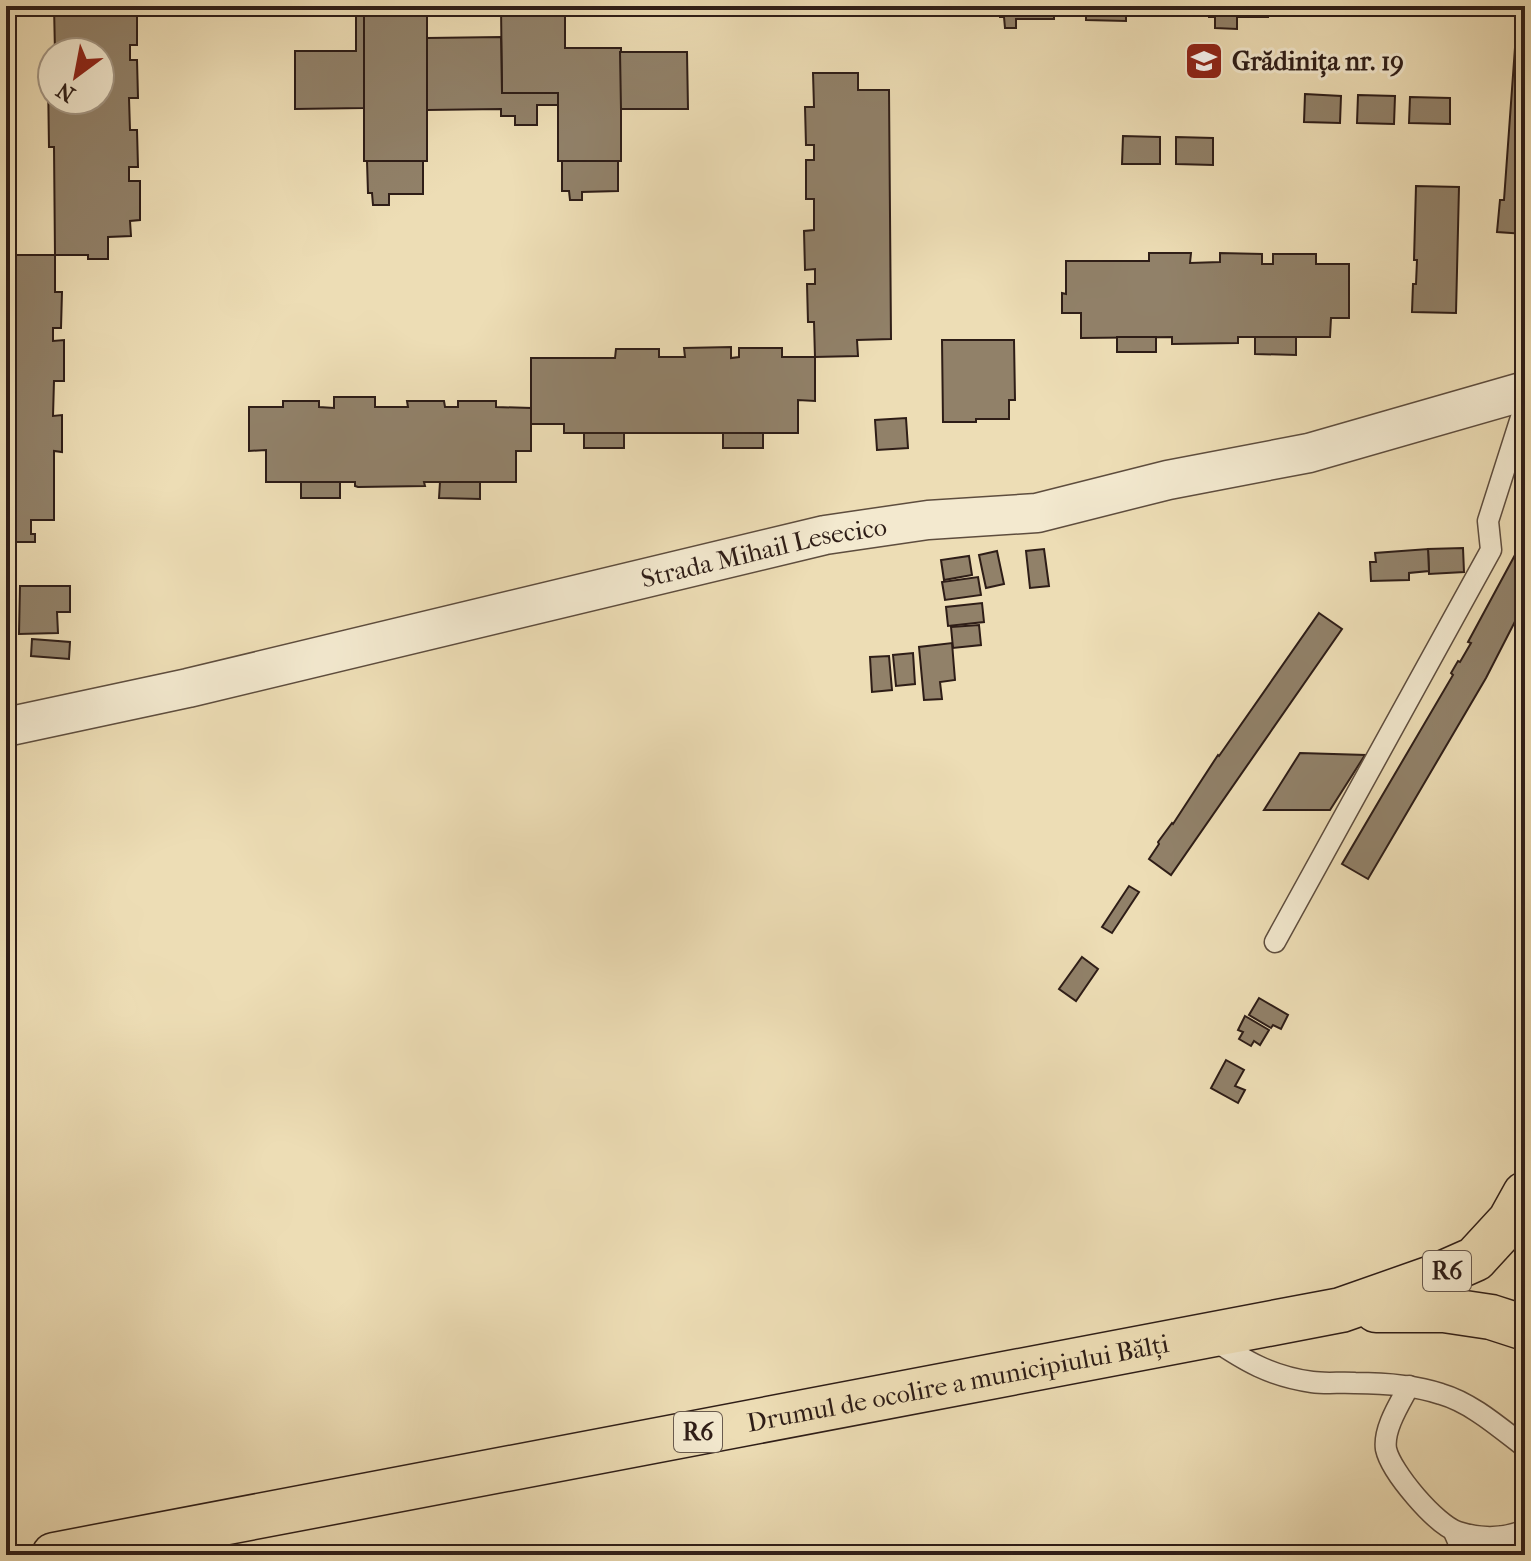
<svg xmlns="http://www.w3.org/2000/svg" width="1531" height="1561" font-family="'IM FELL French Canon',serif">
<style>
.building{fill:#918169;stroke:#2e1d17;stroke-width:2}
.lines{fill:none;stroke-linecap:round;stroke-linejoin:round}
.service-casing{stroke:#5e4d3e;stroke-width:23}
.minor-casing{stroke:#5e4d3e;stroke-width:41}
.trunk-casing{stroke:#2e1d17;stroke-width:47}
.service{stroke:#f3e9cf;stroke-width:20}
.minor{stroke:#f3e9cf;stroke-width:38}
.trunk{stroke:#edddb5;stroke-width:44}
.labels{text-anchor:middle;stroke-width:6;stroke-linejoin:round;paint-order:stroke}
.shield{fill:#f3e9cf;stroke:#695a4e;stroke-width:2}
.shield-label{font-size:24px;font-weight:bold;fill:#2e1d17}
.poi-label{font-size:26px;font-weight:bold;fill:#2e1d17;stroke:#f3e9cf;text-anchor:start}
.street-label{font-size:26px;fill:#2e1d17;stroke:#f3e9cf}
</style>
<rect width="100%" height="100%" fill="#edddb5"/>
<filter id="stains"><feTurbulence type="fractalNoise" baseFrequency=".0025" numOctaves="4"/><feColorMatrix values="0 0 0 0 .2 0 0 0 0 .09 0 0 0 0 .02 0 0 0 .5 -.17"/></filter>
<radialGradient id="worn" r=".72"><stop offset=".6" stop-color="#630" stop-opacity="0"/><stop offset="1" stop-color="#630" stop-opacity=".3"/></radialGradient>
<!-- building -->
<g class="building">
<path d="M54 6 137 7V45H130V60H137L138 98H129L130 130H137L138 167H129V181H140V220L130 221 131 236 108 237V259H88V255H55L54 147H49L48 78H52V100H100V52H55Z"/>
<path d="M356 6H364V108L295 109V51H356Z"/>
<rect x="364" y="6" width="63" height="155"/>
<path d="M501 6H565V48H621V161H558V93H502Z"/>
<path d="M1000 6H1054V19H1016V28H1005L1004 17H1000Z"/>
<path d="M1086 6H1126V21L1086 20Z"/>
<path d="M1209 6H1268V17H1237V29L1215 28V17H1209Z"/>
<path d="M1518 6H1525V234L1497 232 1500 200H1504Z"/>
<path d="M501 37 502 93H558V105H537V125H515V116H501V109L427 110V38Z"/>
<path d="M620 52H687L688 109H621Z"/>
<path d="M813 73H858V90H889L891 339 857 340 858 356 815 357 814 322H808L807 284H815V269L805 270 804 231 814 230V199H806V160H814V145H806L805 107H814Z"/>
<path d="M1305 94 1341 96 1340 123 1304 122Z"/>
<path d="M1358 95 1395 96 1394 124 1357 123Z"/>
<path d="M1410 97 1450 98V124L1409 123Z"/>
<path d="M1123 136 1160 137V164H1122Z"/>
<path d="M1176 137 1213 138V165L1176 164Z"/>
<path d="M367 161H423V194H389V205H373L372 193H368Z"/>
<path d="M562 161H618V191L582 192V200H570L569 191H562Z"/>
<path d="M1416 186 1459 187 1456 313 1412 312 1413 284H1416L1417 260H1414Z"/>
<path d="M1149 253H1191L1190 263 1220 262V253L1262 254V264H1273V254H1316V264H1349V318H1331L1330 337H1238V343L1172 344V337L1081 338V313H1062V293L1066 294V261H1149Z"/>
<path d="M6 255H55V292H62L61 328H53V341L64 340V381H54L53 416 62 415V452L54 451V520H31V534H35V542H14L13 537 6 538Z"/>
<rect x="1117" y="337" width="39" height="15"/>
<path d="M1255 337H1296V355L1255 354Z"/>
<path d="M942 340H1014L1015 400H1009V419H976V422H943Z"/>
<path d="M731 347V358L739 357V348H782V357H815V401L798 400V433H564V424H531V358H615L616 349H659V357H685L684 348Z"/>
<path d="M334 397H375V407H408L407 401H444L445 407H458V401H496V407L531 408V451H516V482H424L425 486 358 487 355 486V482H266V450L249 451V407H283V401H319V407L334 408Z"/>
<path d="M906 418 908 448 877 450 875 420Z"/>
<rect x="584" y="433" width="40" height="15"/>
<rect x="723" y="433" width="40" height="15"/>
<rect x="301" y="482" width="39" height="16"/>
<path d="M440 482H480V499L439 498Z"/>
<path d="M1522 542 1525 543V602L1486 678 1368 879 1342 864 1453 675 1451 673 1458 661 1460 662 1471 643 1468 642Z"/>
<path d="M1463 548 1464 572 1429 574 1428 549Z"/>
<path d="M1044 549 1049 586 1030 588 1026 551Z"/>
<path d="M1428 549 1429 571 1409 573V580L1371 581 1370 562H1376L1375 553Z"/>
<path d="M997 551 1004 584 986 588 979 555Z"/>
<path d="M969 556 972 575 944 580 941 560Z"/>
<path d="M978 577 981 595 945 600 942 582Z"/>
<path d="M20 586H70V612H57L58 633 19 634Z"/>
<path d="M982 603 984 622 948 626 946 607Z"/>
<path d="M1319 613 1342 629 1171 875 1149 859 1159 844 1158 842 1172 823 1173 824 1218 755 1219 756Z"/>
<path d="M979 625 981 645 953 648 951 627Z"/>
<path d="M32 639 70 642 69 659 31 656Z"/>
<path d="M952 643 955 680 940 682 942 699 924 700 919 647Z"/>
<path d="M913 653 915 684 896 686 893 655Z"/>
<path d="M889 656 892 690 872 692 870 657Z"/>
<path d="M1300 753 1365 755 1330 810H1264Z"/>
<path d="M1129 886 1139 892 1112 933 1102 927Z"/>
<path d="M1082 957 1098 969 1076 1001 1059 989Z"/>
<path d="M1259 998 1288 1015 1281 1029 1273 1025 1271 1028 1249 1015Z"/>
<path d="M1245 1016 1269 1030 1260 1045 1254 1041 1251 1046 1239 1039 1243 1032 1238 1030Z"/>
<path d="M1226 1060 1244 1070 1235 1086 1245 1090 1238 1103 1211 1088Z"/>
</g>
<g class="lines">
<!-- service casing -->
<g class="service-casing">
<g id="service">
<path d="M1275 942 1491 550 1488 521 1525 405"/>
<path d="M1211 1338C1245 1361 1270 1376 1312 1382 1326 1384 1341 1382 1355 1383 1384 1383 1414 1385 1441 1394 1472 1403 1500 1428 1525 1447"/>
<path d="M1409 1386C1400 1403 1383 1429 1386 1449 1391 1472 1436 1525 1458 1532 1480 1539 1504 1539 1525 1530"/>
<path d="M1454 1532 1464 1555"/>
</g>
</g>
<!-- minor casing -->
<g class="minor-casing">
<g id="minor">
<path id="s1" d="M6 727 188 688 825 535 928 520 1037 513 1168 480 1309 453 1525 391"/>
</g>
</g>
<!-- trunk casing -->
<g class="trunk-casing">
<g id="trunk">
<path d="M1376 1310H1444L1491 1317 1525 1328"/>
<path id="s2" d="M54 1555 1341 1310 1432 1278 1475 1259 1510 1221 1525 1194"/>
</g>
</g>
<!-- service -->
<use href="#service" class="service"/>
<!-- minor -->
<use href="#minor" class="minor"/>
<!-- trunk -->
<use href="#trunk" class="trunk"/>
</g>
<!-- icons -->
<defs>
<g id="school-square" transform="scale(2)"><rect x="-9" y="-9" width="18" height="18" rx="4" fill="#8f2418" stroke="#f3e9cf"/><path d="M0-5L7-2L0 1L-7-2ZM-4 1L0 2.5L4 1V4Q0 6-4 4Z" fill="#fff"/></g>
</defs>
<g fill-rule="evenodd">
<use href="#school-square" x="1204" y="61"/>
</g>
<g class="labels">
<!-- shield labels -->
<g class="shield">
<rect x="1423" y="1251" width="48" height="40" rx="6"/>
<rect x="674" y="1412" width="48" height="40" rx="6"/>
</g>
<g class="shield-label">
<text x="1447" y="1279">R6</text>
<text x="698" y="1440">R6</text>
</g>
<!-- poi labels -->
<g class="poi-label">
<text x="1232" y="70">Grădinița nr. 19</text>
</g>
<!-- street labels -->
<g class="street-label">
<text dy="9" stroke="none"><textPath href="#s1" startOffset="778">Strada Mihail Lesecico</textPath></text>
<text dy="9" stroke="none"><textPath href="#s2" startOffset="920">Drumul de ocolire a municipiului Bălți</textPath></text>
</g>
</g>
<!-- margin -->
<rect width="1531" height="1561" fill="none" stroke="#edddb5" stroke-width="32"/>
<rect x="8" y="8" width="1515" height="1545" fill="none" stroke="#2e1d17" stroke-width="4"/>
<rect x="16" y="16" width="1499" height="1529" fill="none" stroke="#2e1d17" stroke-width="2"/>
<!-- north arrow -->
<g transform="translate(76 76) rotate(212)"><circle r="38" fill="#f3e9cf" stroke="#a49785" stroke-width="2"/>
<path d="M0-6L14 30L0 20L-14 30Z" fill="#8f2418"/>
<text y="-12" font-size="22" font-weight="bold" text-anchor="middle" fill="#2e1d17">N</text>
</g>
<rect width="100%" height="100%" filter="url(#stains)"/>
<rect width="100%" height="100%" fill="url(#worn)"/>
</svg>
